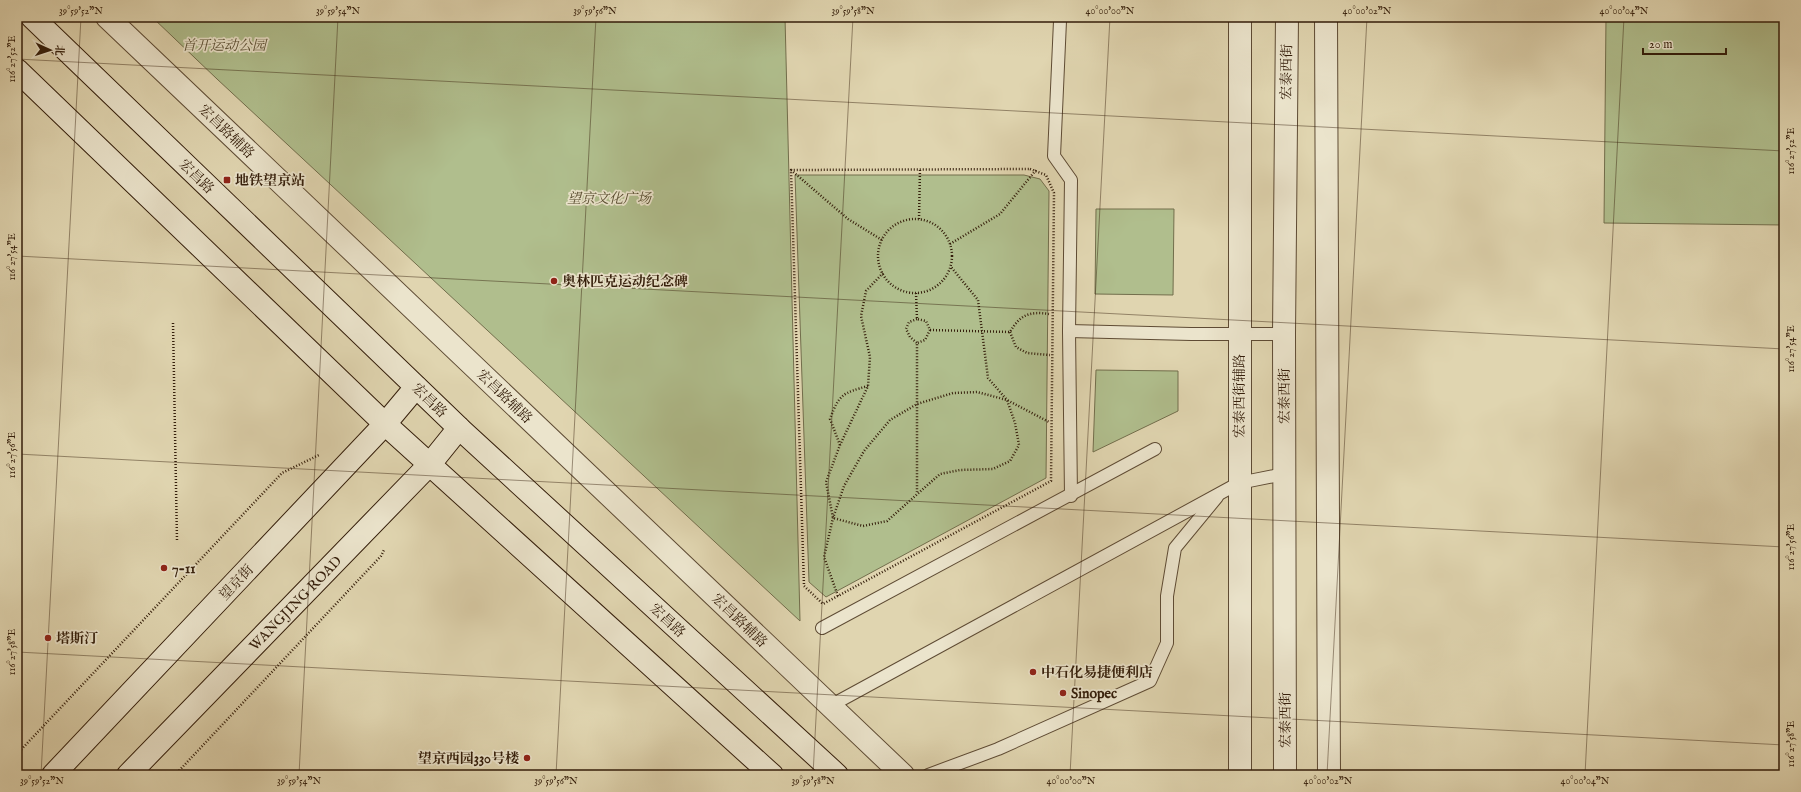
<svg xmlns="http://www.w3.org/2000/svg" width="1801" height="792" font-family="'IM FELL English','Noto Serif SC',serif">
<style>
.green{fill:#b0be8d;stroke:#726e4c}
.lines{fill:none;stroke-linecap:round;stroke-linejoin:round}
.service-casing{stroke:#5e4b34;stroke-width:14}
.minor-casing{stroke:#5e4b34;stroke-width:24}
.tertiary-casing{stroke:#5e4b34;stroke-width:24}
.secondary-casing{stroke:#331d0a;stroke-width:24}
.path{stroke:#331d0a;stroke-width:2.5;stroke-dasharray:1 2;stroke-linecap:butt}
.service{stroke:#ebe4cc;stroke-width:12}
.minor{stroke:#ebe4cc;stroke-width:22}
.tertiary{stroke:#ebe4cc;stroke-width:22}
.secondary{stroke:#ebe4cc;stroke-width:22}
.ticks{fill:none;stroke:#331d0a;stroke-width:1;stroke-opacity:0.45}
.poi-dot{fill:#8f2418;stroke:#ebe4cc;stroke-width:1.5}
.labels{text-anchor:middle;stroke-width:3.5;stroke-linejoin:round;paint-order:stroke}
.park-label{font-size:14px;font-style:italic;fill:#584d31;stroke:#ebe4cc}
.street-label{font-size:14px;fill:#331d0a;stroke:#ebe4cc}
.poi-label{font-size:14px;font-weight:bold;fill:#331d0a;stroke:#ebe4cc;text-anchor:start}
.neatline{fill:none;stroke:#331d0a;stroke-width:1.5}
.ticks-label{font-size:10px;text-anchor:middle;fill:#331d0a}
</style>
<rect width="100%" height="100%" fill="#e0d5b0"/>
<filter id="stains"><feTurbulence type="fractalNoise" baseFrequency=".005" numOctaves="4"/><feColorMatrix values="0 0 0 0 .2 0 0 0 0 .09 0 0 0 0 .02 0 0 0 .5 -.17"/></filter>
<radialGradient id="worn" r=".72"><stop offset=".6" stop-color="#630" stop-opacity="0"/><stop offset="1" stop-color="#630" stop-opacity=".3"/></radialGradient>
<!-- green -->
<g class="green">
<path d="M152 17H785L800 621 217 79Z"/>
<path d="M1606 17H1784V225L1604 223Z"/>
<path d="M795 175H1024L1040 179 1049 191 1046 478 826 597 809 582Z"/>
<path d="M1096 209H1174L1173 295 1095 294Z"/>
<path d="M1096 370 1178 371V411L1093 452Z"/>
</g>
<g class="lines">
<!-- service casing -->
<g class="service-casing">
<g id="service">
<path d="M1060 21 1054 156 1071 180 1069 331 1071 496"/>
<path d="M1069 331 1191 334H1284"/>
<path d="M822 628 1155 449"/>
<path d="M830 706 1239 483 1284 474"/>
<path d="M928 775 998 749 1150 681 1167 643V596L1175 548 1217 497"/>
</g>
</g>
<!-- minor casing -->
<g class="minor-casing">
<g id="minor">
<path d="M107 17 903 775"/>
<path d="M1240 17V775"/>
</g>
</g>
<!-- tertiary casing -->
<g class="tertiary-casing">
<g id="tertiary">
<path d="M1326 17 1329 775"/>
<path d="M1285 775 1284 334 1287 17"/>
</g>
</g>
<!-- secondary casing -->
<g class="secondary-casing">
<g id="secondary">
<path d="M32 17 459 428 837 775"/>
<path d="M17 70 385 424 772 775"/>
<path d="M53 775 385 424 416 387"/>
<path id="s1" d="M128 775 430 464 459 428"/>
</g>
</g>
<!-- path -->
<g class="path">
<path d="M1030 169 1046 175 1054 193 1051 481 823 604 804 586 791 170Z"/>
<path d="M791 170 848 219 882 240"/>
<path d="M919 219 920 169"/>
<circle cx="915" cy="256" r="37"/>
<path d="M950 244 1000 214 1036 170"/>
<path d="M883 273 866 291 861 316 870 357 868 386 840 445 826 482 833 518 863 526 887 521 940 474 960 470 993 469 1010 461 1019 445 1015 423 1007 400 988 378 978 300 951 267"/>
<path d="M916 293 917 319 926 321 930 330 925 340 917 343V492"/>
<path d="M917 319 909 322 906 329 910 337 917 343"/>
<path d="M173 323 177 541"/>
<path d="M930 330 1010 332C1020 315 1029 311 1049 314"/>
<path d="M1010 332 1016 347 1027 353 1050 355"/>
<path d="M840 445 830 419C839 394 843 393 868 386"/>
<path d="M838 596 824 557 833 518 844 486 864 451 890 420 917 404 953 393 977 392 1007 400 1049 422"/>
<path d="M17 754 282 473 319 455"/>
<path d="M175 775 381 556 384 550"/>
</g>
<!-- service -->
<use href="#service" class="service"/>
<!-- minor -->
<use href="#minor" class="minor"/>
<!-- tertiary -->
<use href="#tertiary" class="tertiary"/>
<!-- secondary -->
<use href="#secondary" class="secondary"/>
</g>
<!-- ticks -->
<path class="ticks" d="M17 59 1784 151M17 256 1784 349M17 454 1784 547M17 652 1784 745M41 775 81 17M299 775 338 17M556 775 596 17M813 775 853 17M1070 775 1110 17M1327 775 1367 17M1585 775 1624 17"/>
<!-- markers -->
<g class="poi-dot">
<rect x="223" y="176" width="8" height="8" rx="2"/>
<circle cx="554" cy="281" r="4"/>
<circle cx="164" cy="568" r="4"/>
<circle cx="48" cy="638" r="4"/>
<circle cx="1033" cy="672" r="4"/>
<circle cx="1063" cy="693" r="4"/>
<circle cx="527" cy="758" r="4"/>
</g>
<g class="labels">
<!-- park labels -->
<g class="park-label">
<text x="224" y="50">首开运动公园</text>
<text x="609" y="203">望京文化广场</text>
</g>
<!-- street labels -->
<g class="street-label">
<text transform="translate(1286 72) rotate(-89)" y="5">宏泰西街</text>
<text transform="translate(227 131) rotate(44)" y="5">宏昌路辅路</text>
<text transform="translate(197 176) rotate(44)" y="5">宏昌路</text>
<text transform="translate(505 396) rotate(44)" y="5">宏昌路辅路</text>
<text transform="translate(1239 396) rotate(-90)" y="5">宏泰西街辅路</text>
<text transform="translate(1284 396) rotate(-90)" y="5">宏泰西街</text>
<text transform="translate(430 400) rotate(44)" y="5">宏昌路</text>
<text transform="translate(236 582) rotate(-47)" y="5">望京街</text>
<text dy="5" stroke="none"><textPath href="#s1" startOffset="240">WANGJING ROAD</textPath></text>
<text transform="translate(668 620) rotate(43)" y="5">宏昌路</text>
<text transform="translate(740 620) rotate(44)" y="5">宏昌路辅路</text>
<text transform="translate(1285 720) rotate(-90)" y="5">宏泰西街</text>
</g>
<!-- poi labels -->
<g class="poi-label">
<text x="235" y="185">地铁望京站</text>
<text x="562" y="286">奥林匹克运动纪念碑</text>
<text x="172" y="573">7-11</text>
<text x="56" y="643">塔斯汀</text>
<text x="1041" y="677">中石化易捷便利店</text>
<text x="1071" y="698">Sinopec</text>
<text x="519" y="763" text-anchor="end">望京西园330号楼</text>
</g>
</g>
<!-- margin -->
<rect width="1801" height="792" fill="none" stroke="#e0d5b0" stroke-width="44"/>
<!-- north arrow -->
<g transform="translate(50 50) rotate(93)" stroke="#ebe4cc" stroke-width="3" paint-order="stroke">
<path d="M0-3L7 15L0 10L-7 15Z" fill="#331d0a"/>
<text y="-6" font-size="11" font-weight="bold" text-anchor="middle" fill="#331d0a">北</text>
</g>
<!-- scale -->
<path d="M1643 48v6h83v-6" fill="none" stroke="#331d0a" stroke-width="2"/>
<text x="1649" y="48" font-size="12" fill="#331d0a" stroke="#ebe4cc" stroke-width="3" paint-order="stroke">20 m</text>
<rect x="22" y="22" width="1757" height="748" class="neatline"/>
<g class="ticks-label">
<text x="81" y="14">39°59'52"N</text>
<text x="338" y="14">39°59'54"N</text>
<text x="595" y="14">39°59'56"N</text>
<text x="853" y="14">39°59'58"N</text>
<text x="1110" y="14">40°00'00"N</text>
<text x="1367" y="14">40°00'02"N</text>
<text x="1624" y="14">40°00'04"N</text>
<text transform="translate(11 59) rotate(-90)" y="4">116°27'52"E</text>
<text transform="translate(1790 151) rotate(-90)" y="4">116°27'52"E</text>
<text transform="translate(11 257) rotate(-90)" y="4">116°27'54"E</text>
<text transform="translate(1790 349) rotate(-90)" y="4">116°27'54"E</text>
<text transform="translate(11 455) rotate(-90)" y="4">116°27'56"E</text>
<text transform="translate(1790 547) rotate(-90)" y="4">116°27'56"E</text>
<text transform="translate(11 652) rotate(-90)" y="4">116°27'58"E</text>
<text transform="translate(1790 744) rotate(-90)" y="4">116°27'58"E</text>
<text x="42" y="784">39°59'52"N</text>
<text x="299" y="784">39°59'54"N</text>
<text x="556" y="784">39°59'56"N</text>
<text x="813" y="784">39°59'58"N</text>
<text x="1071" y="784">40°00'00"N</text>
<text x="1328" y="784">40°00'02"N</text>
<text x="1585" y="784">40°00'04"N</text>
</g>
<rect width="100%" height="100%" filter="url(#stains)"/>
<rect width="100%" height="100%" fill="url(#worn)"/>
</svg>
